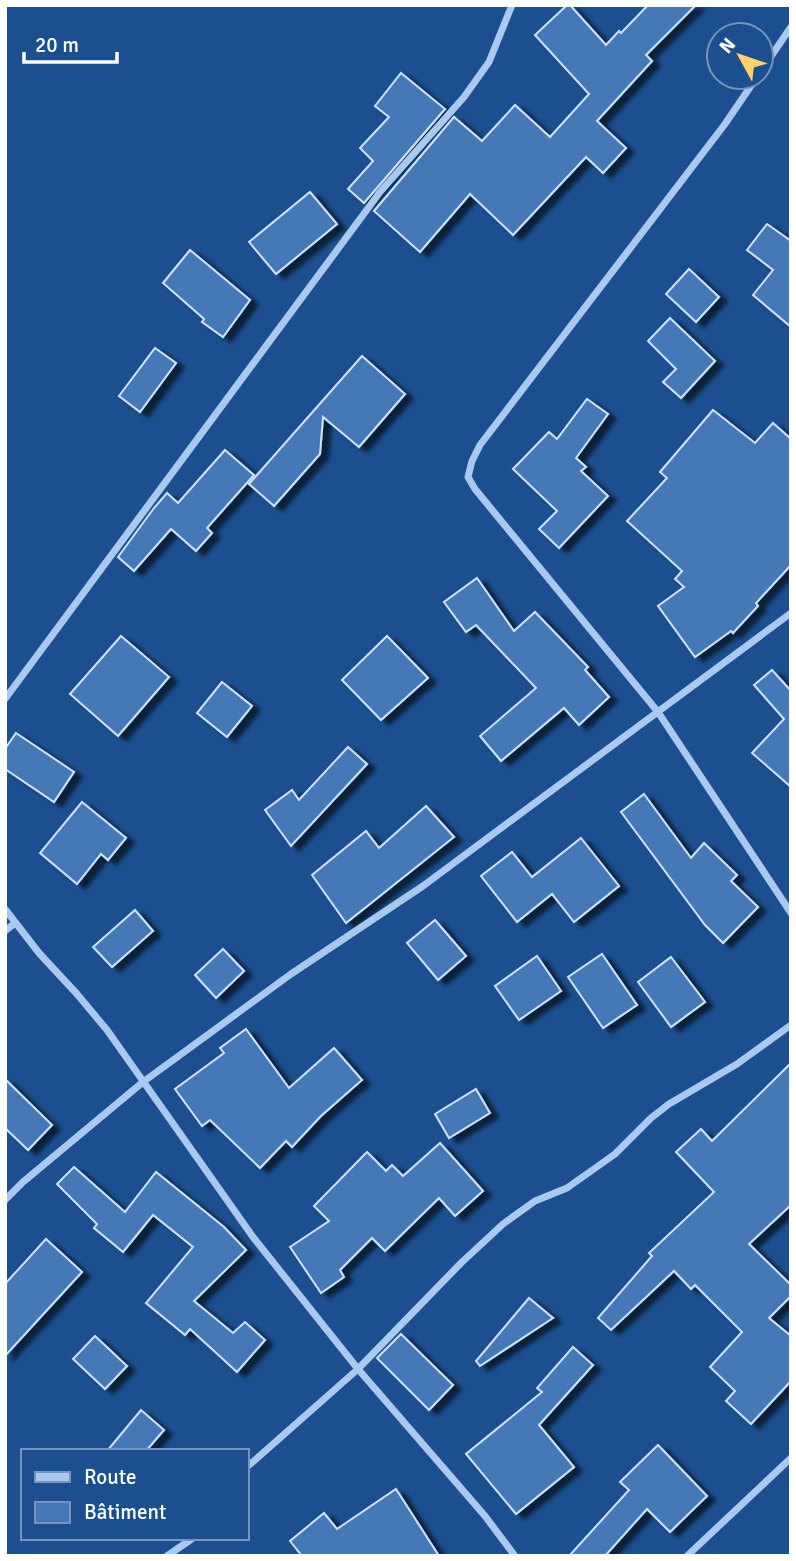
<svg xmlns="http://www.w3.org/2000/svg" width="796" height="1561" font-family="Signika,sans-serif">
<style>
.building{fill:#4478b7;stroke:#cfe3fa;stroke-width:2;filter:url(#shadow)}
.lines{fill:none;stroke-linecap:round;stroke-linejoin:round}
.minor{stroke:#a9c9ee;stroke-width:7}
</style>
<defs>
<filter id="shadow"><feDropShadow dx="8" dy="4.5" stdDeviation="2" flood-color="#0009"/></filter>
</defs>
<rect width="100%" height="100%" fill="#1b4f8f"/>
<!-- building -->
<g class="building">
<path d="M567 5H570L606 45 619 31 621 33 648 5H696L646 55 652 61 597 121 626 148 603 173 586 157 513 235 470 194 420 252 374 211 454 117 482 141 515 105 550 137 589 94 535 35Z"/>
<path d="M401 73 445 109 364 203 348 189 373 161 360 148 389 117 375 106Z"/>
<path d="M310 192 337 224 276 274 249 242Z"/>
<path d="M767 224 791 241V327L753 295 773 270 747 250Z"/>
<path d="M190 250 250 300 223 337 202 322 204 319 163 283Z"/>
<path d="M689 269 719 297 696 322 666 294Z"/>
<path d="M670 318 715 361 681 398 663 382 676 369 648 341Z"/>
<path d="M155 348 176 363 140 412 119 396Z"/>
<path d="M362 356 405 394 359 447 323 417 320 454 274 506 249 484Z"/>
<path d="M587 399 608 414 576 458 586 467 581 471 608 496 559 548 539 529 557 511 513 469 549 432 557 439Z"/>
<path d="M713 410 755 443 773 423 791 439V565L756 603 758 606 733 633 731 631 695 657 658 606 684 587 675 579 682 571 627 521 667 478 660 472Z"/>
<path d="M225 450 254 475 207 528 212 533 196 551 171 529 134 571 118 557 154 508 167 493 178 503Z"/>
<path d="M477 578 514 631 535 612 588 667 585 670 609 697 579 725 564 708 501 761 480 736 536 688 476 625 466 632 444 602Z"/>
<path d="M121 636 169 677 118 736 70 694Z"/>
<path d="M387 636 428 678 381 720 342 680Z"/>
<path d="M772 670 791 691V787L752 753 784 719 754 685Z"/>
<path d="M222 682 252 706 227 737 197 713Z"/>
<path d="M16 733 74 772 54 802 5 769V749Z"/>
<path d="M348 747 367 764 291 846 265 810 292 790 299 800Z"/>
<path d="M644 794 691 858 704 843 737 875 731 881 758 907 723 943 705 925 621 812Z"/>
<path d="M82 802 126 838 108 860 101 854 77 884 40 853Z"/>
<path d="M426 806 454 837 346 923 312 875 366 831 379 848Z"/>
<path d="M581 838 619 886 574 922 552 894 517 922 481 876 512 852 532 877Z"/>
<path d="M135 910 153 931 112 967 93 947Z"/>
<path d="M435 920 466 956 438 980 407 943Z"/>
<path d="M223 949 244 971 216 998 195 975Z"/>
<path d="M602 954 637 1005 603 1028 568 977Z"/>
<path d="M537 956 561 991 519 1020 495 986Z"/>
<path d="M671 957 705 1002 671 1027 638 982Z"/>
<path d="M246 1029 289 1088 334 1048 362 1080 321 1116 292 1147 286 1141 260 1168 210 1120 202 1126 175 1089 224 1053 220 1048Z"/>
<path d="M791 1063V1205L749 1244 791 1285V1296L769 1318 791 1336V1381L751 1424 726 1401 735 1391 710 1367 742 1332 695 1285 691 1289 674 1271 611 1330 598 1318 652 1256 649 1253 714 1192 676 1152 701 1129 712 1141Z"/>
<path d="M5 1079 52 1125 28 1150 5 1128Z"/>
<path d="M476 1089 490 1113 449 1138 435 1114Z"/>
<path d="M440 1143 483 1191 455 1216 439 1198 385 1251 372 1238 340 1270 344 1277 321 1293 290 1247 329 1221 314 1206 367 1152 386 1171 392 1165 403 1176Z"/>
<path d="M74 1167 125 1212 156 1172 224 1227 246 1250 194 1301 233 1333 245 1322 265 1340 237 1372 190 1329 185 1335 146 1303 193 1247 153 1215 123 1252 94 1228 97 1224 57 1184Z"/>
<path d="M46 1239 82 1272 5 1356V1284Z"/>
<path d="M529 1298 553 1318 480 1366 476 1361Z"/>
<path d="M401 1334 453 1385 429 1410 377 1358Z"/>
<path d="M95 1336 127 1366 105 1389 73 1359Z"/>
<path d="M573 1347 593 1365 539 1425 574 1467 516 1514 466 1454 542 1392 537 1388Z"/>
<path d="M141 1410 164 1430 146 1451H107Z"/>
<path d="M658 1445 707 1496 670 1532 647 1509 605 1556H569L629 1490 620 1482Z"/>
<path d="M396 1489 439 1556H302L290 1541 324 1513 337 1529Z"/>
</g>
<g class="lines">
<!-- minor -->
<g class="minor">
<path d="M761 71 791 27"/>
<path d="M757 77 725 124 480 445 472 461 468 477 475 489 658 712 791 913"/>
<path d="M5 699 380 192 464 97 489 62 512 5"/>
<path d="M5 909 39 953 77 994 107 1030 253 1237 358 1369 485 1516 515 1556"/>
<path d="M5 931 15 923"/>
<path d="M5 1200 23 1182 143 1082 291 974 423 886 791 613"/>
<path d="M247 1467 358 1369 461 1263 503 1224 535 1201 567 1188 615 1154 651 1118 669 1104 737 1064 791 1025"/>
<path d="M167 1556 193 1538"/>
<path d="M687 1556 791 1458"/>
</g>
</g>
<!-- border -->
<rect width="796" height="1561" fill="none" stroke="#ffffff" stroke-width="14"/>
<!-- legend -->
<rect x="21" y="1449" width="228" height="91" fill="#1b4f8f" stroke="#7695bc" stroke-width="2"/>
<rect x="35" y="1472" width="35" height="10" fill="#a9c9ee" stroke="#7695bc" stroke-width="2"/>
<text x="84" y="1484" font-size="21" fill="#ffffff">Route</text>
<rect x="35" y="1502" width="35" height="21" fill="#4478b7" stroke="#7695bc" stroke-width="2"/>
<text x="84" y="1519" font-size="21" fill="#ffffff">Bâtiment</text>
<!-- north arrow -->
<g transform="translate(740 56) rotate(310)"><circle r="33" fill="#1b4f8f" stroke="#7695bc" stroke-width="2"/>
<path d="M0-5L12 26L0 18L-12 26Z" fill="#ffd166"/>
<text y="-10" font-size="19" font-weight="bold" text-anchor="middle" fill="#ffffff">N</text>
</g>
<!-- scale -->
<path d="M24 52v10h93v-10" fill="none" stroke="#ffffff" stroke-width="3.5"/>
<text x="35" y="52" font-size="21" fill="#ffffff" stroke="#1b4f8f" stroke-width="5" paint-order="stroke">20 m</text>
</svg>
